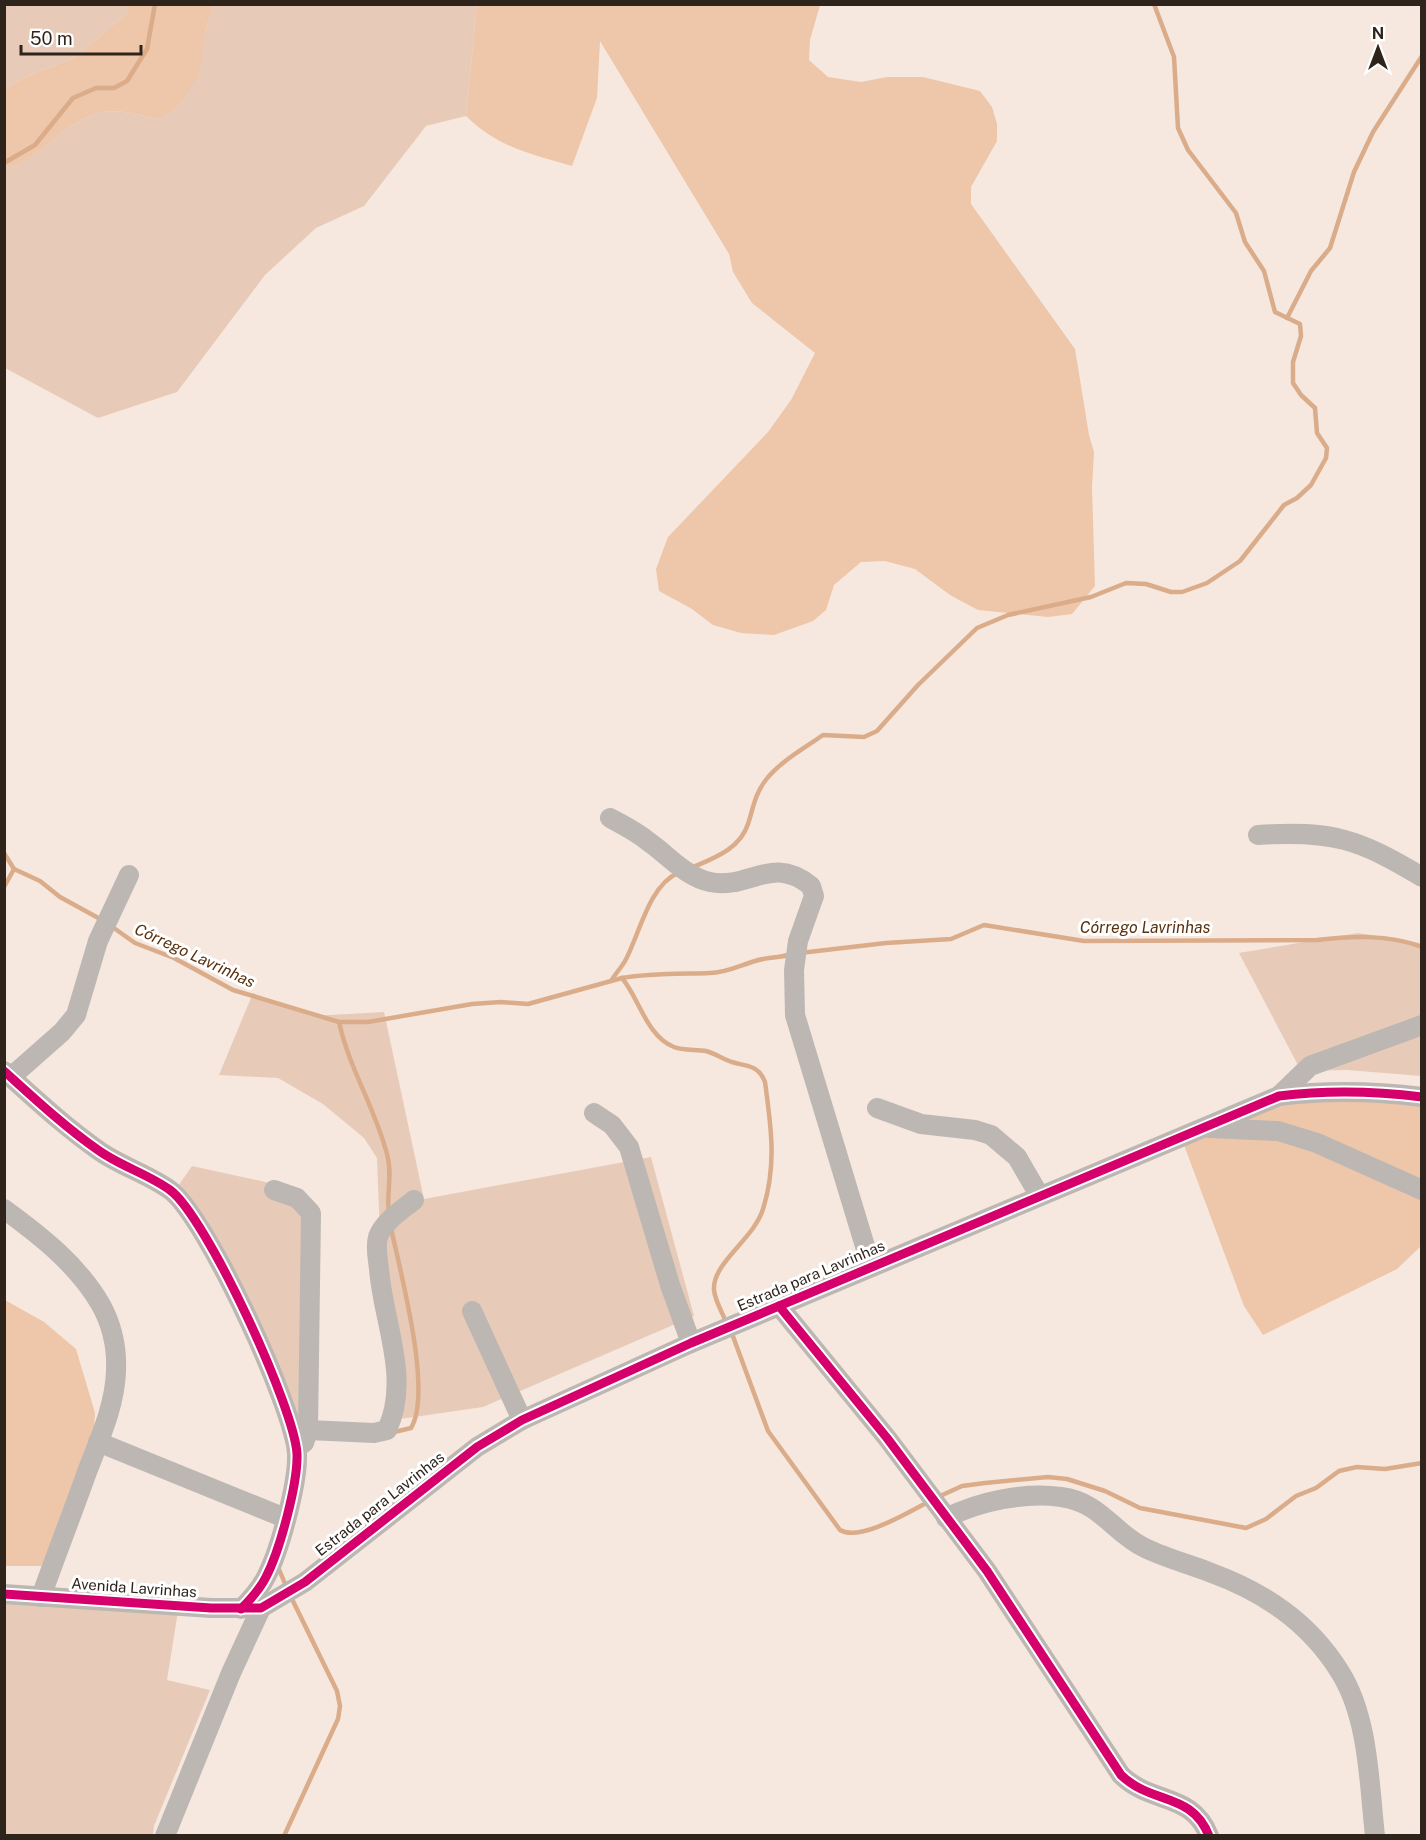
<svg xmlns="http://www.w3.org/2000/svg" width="1426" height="1840" font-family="'Public Sans',sans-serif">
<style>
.green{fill:#e7cbb8}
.forest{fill:#eec6a9}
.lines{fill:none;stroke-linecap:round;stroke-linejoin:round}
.stream{stroke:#daac8a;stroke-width:4.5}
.minor{stroke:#bcb7b3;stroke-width:20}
.cycleway-casing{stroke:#fff;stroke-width:13}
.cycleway{stroke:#d6006c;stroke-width:9}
.labels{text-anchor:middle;stroke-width:6;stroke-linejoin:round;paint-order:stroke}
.street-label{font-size:15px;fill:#2f241c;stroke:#fff}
.water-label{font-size:16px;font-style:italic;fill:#5a310f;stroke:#fff}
</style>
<rect width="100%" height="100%" fill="#f6e8df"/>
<!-- green -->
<g class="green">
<path d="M5 5H128L126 14 76 57 30 75 5 89Z"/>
<path d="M213 5H477L466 116 426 126 364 206 316 228 265 275 177 392 98 418 5 368 4 168C43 158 65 120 102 112 120 109 141 115 159 119L205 32Z"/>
<path d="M1358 933 1421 943V1076L1347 1070 1301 1071 1239 953Z"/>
<path d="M253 993 312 1016 384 1012 424 1199 651 1157 694 1316 483 1407 400 1419 380 1236 377 1158 364 1138 323 1104 278 1078 219 1075Z"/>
<path d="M192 1166 275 1184 305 1215 301 1421 297 1436 176 1189Z"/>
<path d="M5 1592 179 1605 167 1680 210 1690 154 1826 153 1835 5 1836Z"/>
</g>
<!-- forest -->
<g class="forest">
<path d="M128 5H213L205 32 199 74 180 104 159 119C141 115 120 109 102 112 65 120 43 158 5 168V89L30 75 76 57 126 14Z"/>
<path d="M477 5H820L810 40 809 60 828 77 861 82 887 77H923L980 91 992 107 997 124V141L971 187V204L1075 349 1089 435 1094 452 1092 487 1095 586 1072 614 1048 617 978 610 950 595 915 569 885 561 861 562 834 585 826 610 813 621 774 635 741 633 713 625 692 609 659 591 656 569 668 537 768 432 791 400 815 353 752 303 733 272 729 254 600 41 597 98 572 166C531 154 497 147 466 116Z"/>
<path d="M1302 1098 1421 1104V1246L1397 1269 1263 1335 1244 1306 1184 1145 1224 1124Z"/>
<path d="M5 1300 44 1322 76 1349 95 1413 93 1445 42 1566H5Z"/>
</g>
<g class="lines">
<!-- stream -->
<g class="stream">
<path d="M4 163 35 145 73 98 96 88H114L127 81 147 49 155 4"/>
<path d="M1287 318 1311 271 1330 248 1354 172 1373 132 1422 56"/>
<path d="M4 853 14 869 40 881 60 897 102 920"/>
<path d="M691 868C714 858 740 849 748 824 753 809 755 794 765 781 779 762 805 748 823 735L864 737 877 731 918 685 977 628 1008 615 1091 597 1126 583 1146 584 1171 592H1182L1207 583 1240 561 1284 505 1297 498 1311 485 1326 458 1327 448 1317 433 1315 408 1301 395 1293 383V362L1301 336 1300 324 1275 312 1264 271 1245 242 1236 213 1188 150 1178 128 1174 57 1154 4"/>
<path d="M4 887 14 869"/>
<path d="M111 926 135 943 174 958 233 990 339 1022H368L472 1004 501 1002 528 1004 622 978C650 973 682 974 710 973 726 973 741 965 755 961 767 957 780 958 792 954"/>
<path d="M800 953 886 943 951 939 984 925 1084 941 1317 940C1351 936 1388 934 1422 947"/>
<path d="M622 978C639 998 647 1037 674 1047 684 1051 696 1049 706 1051 716 1054 723 1059 732 1062 747 1067 758 1064 765 1082 771 1126 777 1165 763 1209 754 1239 712 1263 714 1290 715 1301 723 1314 727 1324"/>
<path d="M611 981C615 974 621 968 625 961 639 936 649 885 678 873"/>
<path d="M339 1022C349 1068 375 1108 387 1154 393 1174 386 1193 389 1214"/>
<path d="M731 1331 768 1431 840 1530C859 1542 909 1512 928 1502"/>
<path d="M390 1433 411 1428C433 1392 400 1271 391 1228"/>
<path d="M938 1497 962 1486 985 1483 1048 1477 1067 1479 1105 1491 1140 1508 1246 1528 1266 1519 1296 1496 1316 1488 1339 1471 1357 1467 1385 1469 1422 1463"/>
<path d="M278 1567 286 1586"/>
<path d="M284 1836 338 1719 340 1706 337 1691 291 1597"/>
</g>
<!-- minor -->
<g class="minor">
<path d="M610 818C623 825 637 832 649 842 669 856 686 877 710 882 750 890 771 854 811 886L814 896 798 941 794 970 795 1015 871 1266"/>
<path d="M1258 835C1332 830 1359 839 1422 877"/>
<path d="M4 1071C34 1098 65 1127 98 1150 120 1166 148 1174 170 1190 206 1216 295 1409 297 1454 298 1483 280 1550 266 1577 260 1589 251 1599 241 1609"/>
<path d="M11 1077 62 1032 76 1015 98 941 129 875"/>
<path d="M1279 1096 1310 1066 1422 1025"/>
<path d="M877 1108 921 1124 975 1130 991 1135 1017 1157 1039 1195"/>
<path d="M594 1113 612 1125 629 1147 670 1285 691 1343"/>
<path d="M1209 1128 1278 1131 1317 1143 1422 1190"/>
<path d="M274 1190 297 1198 311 1213 308 1430 304 1443"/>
<path d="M4 1209C41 1236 78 1265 101 1305 112 1325 117 1348 116 1371 115 1406 99 1440 87 1472 72 1514 56 1555 41 1597"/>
<path d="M779 1306 887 1438 987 1571 1121 1775C1152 1805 1192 1792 1209 1836"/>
<path d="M472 1311 522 1420"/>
<path d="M308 1430 374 1433 387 1430C411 1378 383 1322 379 1269 378 1259 375 1247 378 1237 383 1222 402 1210 414 1200"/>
<path d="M98 1442 285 1518"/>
<path d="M946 1518C980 1501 1024 1492 1061 1497 1101 1502 1113 1533 1145 1548 1166 1558 1188 1564 1209 1572 1264 1592 1309 1622 1340 1672 1369 1718 1369 1783 1375 1836"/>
<path d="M4 1594 211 1608H261L305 1582 477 1447 522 1420 691 1343 1279 1096C1328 1090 1373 1091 1422 1097"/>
<path d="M165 1836 231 1673 261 1608"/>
</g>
<!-- cycleway casing -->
<g class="cycleway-casing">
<g id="cycleway">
<path d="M4 1071C34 1098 65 1127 98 1150 120 1166 148 1174 170 1190 206 1216 295 1409 297 1454 298 1483 280 1550 266 1577 260 1589 251 1599 241 1609"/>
<path d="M779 1306 887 1438 987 1571 1121 1775C1152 1805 1192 1792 1209 1836"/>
<path d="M4 1594 211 1608H261L305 1582 477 1447 522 1420 691 1343 1279 1096C1328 1090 1373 1091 1422 1097"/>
</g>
</g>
<!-- cycleway -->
<use href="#cycleway" class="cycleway"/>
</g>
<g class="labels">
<!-- street labels -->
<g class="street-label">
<text transform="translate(811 1276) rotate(-23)" y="5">Estrada para Lavrinhas</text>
<text transform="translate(380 1504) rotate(-38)" y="5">Estrada para Lavrinhas</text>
<text transform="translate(134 1588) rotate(4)" y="5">Avenida Lavrinhas</text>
</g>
<!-- water labels -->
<g class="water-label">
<text x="1145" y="933">Córrego Lavrinhas</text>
<text transform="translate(195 955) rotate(25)" y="6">Córrego Lavrinhas</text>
</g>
</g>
<!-- border -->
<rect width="1426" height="1840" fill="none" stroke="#2f241c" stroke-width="12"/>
<!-- north arrow -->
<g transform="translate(1378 48)" stroke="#ffffff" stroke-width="4.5" paint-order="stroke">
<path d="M0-4.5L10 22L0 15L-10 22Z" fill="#2f241c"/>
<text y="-9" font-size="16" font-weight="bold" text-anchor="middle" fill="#2f241c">N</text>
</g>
<!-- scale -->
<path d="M21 45v9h120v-9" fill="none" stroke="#2f241c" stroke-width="3"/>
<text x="30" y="45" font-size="18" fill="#2f241c" stroke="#ffffff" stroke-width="4.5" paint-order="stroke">50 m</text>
</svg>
